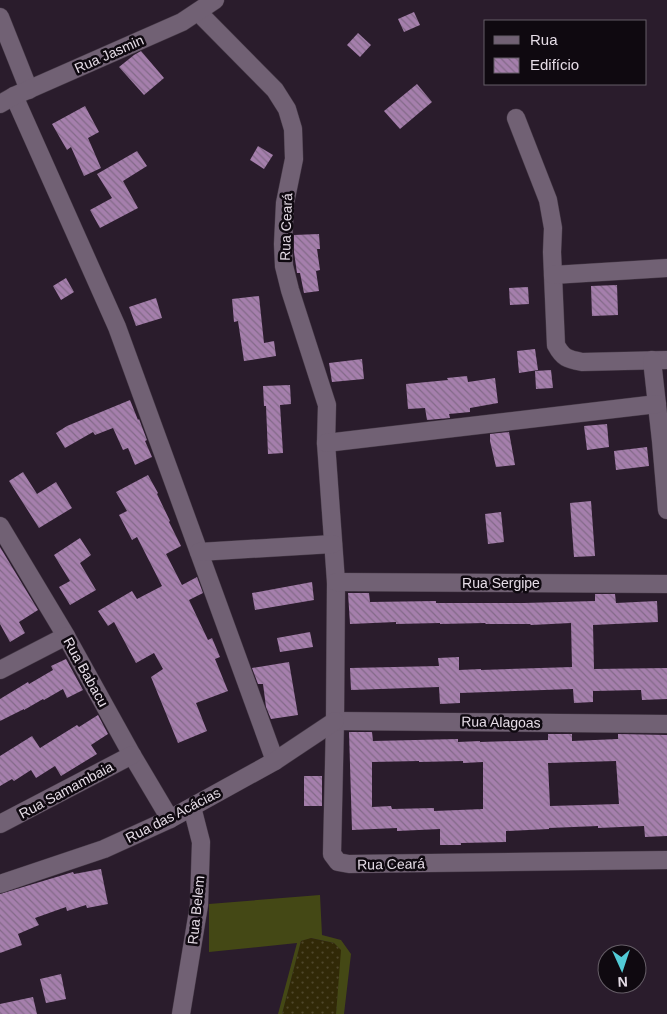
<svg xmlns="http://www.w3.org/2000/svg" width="667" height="1014" font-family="Arial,sans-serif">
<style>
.sand{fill:url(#sand-dots)}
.garden{fill:#444815}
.building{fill:url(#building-back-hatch);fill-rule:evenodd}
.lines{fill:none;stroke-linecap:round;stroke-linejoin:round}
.minor-casing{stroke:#453946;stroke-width:19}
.minor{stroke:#716174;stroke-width:18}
.labels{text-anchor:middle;stroke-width:5;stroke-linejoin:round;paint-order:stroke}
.street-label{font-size:14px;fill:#e5dce6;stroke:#0f0910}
</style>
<defs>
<pattern id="sand-dots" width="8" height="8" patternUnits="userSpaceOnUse" patternTransform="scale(1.25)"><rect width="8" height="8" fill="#312907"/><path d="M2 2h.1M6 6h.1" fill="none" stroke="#4f472b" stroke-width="1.8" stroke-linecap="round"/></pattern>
<pattern id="building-back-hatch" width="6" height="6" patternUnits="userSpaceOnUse" patternTransform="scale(1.25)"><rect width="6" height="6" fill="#a57fac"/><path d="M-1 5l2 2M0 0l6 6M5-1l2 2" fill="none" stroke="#836a88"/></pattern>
</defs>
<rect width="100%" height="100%" fill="#2a1c2c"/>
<!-- sand -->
<path class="sand" d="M310 938 334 943 342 950 336 1014H282L301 941Z"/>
<!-- garden -->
<path class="garden" d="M320 895 322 935 341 940 351 954 344 1014H336L341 950 334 943 311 938 301 941 282 1014H278L297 943 209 952V904Z"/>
<!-- building -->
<g class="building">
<path d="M414 12 420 25 404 32 398 19Z"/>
<path d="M358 33 371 45 360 57 347 45Z"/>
<path d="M141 51 164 78 144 95 119 67 134 55Z"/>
<path d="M417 84 432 102 400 129 384 111Z"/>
<path d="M85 106 99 132 88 138 101 168 84 176 71 147 67 150 52 124Z"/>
<path d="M258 146 273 155 264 169 250 160Z"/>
<path d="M137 151 147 166 123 181 138 208 100 228 90 210 112 198 97 174Z"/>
<path d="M319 234 320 249H317L320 270 316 271 319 291 304 293 300 273H297L294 252V235Z"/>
<path d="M66 278 74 292 61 300 53 286Z"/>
<path d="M617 285 618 315 592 316 591 286Z"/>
<path d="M528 287 529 304 510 305 509 288Z"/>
<path d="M259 296 264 343 274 341 276 356 244 361 238 321 234 322 232 299Z"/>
<path d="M156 298 162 318 136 326 129 307Z"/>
<path d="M535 349 538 370 519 373 517 351Z"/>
<path d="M362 359 364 379 332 382 329 363Z"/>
<path d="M551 370 553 388 536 389 535 371Z"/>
<path d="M467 376 468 382 495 378 498 403 470 408V412L449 414 450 418 427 420 425 408 408 409 406 384 448 380 447 378Z"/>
<path d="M290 385 291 404 280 405 283 453 268 454 266 406H264L263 386Z"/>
<path d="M130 400 138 420 139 419 147 440 145 441 152 457 135 465 128 448 123 450 113 428 95 435 93 432 65 448 56 433 67 426Z"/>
<path d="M607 424 609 447 587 450 584 426Z"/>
<path d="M509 432 515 465 496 467 490 441V434Z"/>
<path d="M647 447 649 466 616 470 614 451Z"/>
<path d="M23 472 37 494 56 482 72 508 39 528 9 481Z"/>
<path d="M148 475 158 493 157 494 170 521 169 522 181 546 166 554 182 585 197 577 203 593 189 600 208 640 212 638 220 657 215 659 228 691 196 703 207 731 178 743 151 677 163 669 154 653 136 663 114 622 108 626 98 611 132 591 137 599 162 586 137 537 132 540 119 515 127 511 116 492Z"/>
<path d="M591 501 595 556 574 557 570 503Z"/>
<path d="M501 512 504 542 488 544 485 514Z"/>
<path d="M80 538 91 555 80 563 96 590 70 605 59 587 70 581 54 555Z"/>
<path d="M0 547 38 610 19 622 25 633 10 642 0 624Z"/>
<path d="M312 582 314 600 255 610 252 593Z"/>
<path d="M348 593H369L370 602 436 601V603H524L595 601V594H615L616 603 657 601 658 622 593 625 594 669 667 668V699L642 700 641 690 593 691V702L574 703 573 689 460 693V703L440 704 439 687 351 690 350 668 439 666 438 658 459 657V670L481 669V670L572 667 571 623 531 625 530 624H486L485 623 440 624V623L396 624V622L350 624Z"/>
<path d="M310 632 313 647 280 652 277 638Z"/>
<path d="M66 659 83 690 67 698 63 689 44 700 43 699 24 710V709L0 721V699L28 682 29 684 53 670 51 666Z"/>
<path d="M289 662 298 715 271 719 266 707 263 684H258L252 668Z"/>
<path d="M98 715 108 734 91 745 97 754 61 776 55 766 36 778 31 770 14 781 12 779 0 786V756L32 736 40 748 77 725 79 727Z"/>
<path d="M349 732H372L373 741 458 739V742L480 741V742L548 740V734H572V741L618 739V734L667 735V836L645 837 644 826 598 828V826L549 828V829L506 831V842L461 843V845H440V829L397 831V828L352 830ZM419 761V762L463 761V763L483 762V809L434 811V808L392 809 391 806 372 807V762ZM616 761 619 804 550 806 548 763Z"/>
<rect x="304" y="776" width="18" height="30"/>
<path d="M101 869 108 904 87 908 86 905 67 911 66 907 35 918 39 925 18 934 22 945 0 953V894L73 872 74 874Z"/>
<path d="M61 974 66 999 46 1003 40 979Z"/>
<path d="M33 997 37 1014H0V1004Z"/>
</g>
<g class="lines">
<!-- minor casing -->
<g class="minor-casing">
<g id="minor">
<path d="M198 12 275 90 287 109 293 129 294 159 285 203 283 244 284 266 290 290 327 405 326 443 336 582 335 721 332 854 338 862 349 864 667 860"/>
<path d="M0 17 29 90"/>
<path d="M14 96 117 327 275 761"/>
<path d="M0 104 14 96 182 22 215 0"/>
<path d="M516 118 548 200 553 228 552 252 556 345C563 358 567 359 582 362L667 360"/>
<path d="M553 275 667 268"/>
<path d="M652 360 661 441 667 510"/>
<path d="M326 443 657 404"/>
<path d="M0 526 66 636 132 755 170 819"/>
<path d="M199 552 333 544"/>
<path d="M336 582 667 584"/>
<path d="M0 670 66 636"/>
<path d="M335 721 667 724"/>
<path d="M0 824 132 755"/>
<path d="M0 884 104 849 170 819 275 761 335 721"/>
<path d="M181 1014 199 905 201 842 192 807"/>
</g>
</g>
<!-- minor -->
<use href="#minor" class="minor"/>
</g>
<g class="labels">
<!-- street labels -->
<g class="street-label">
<text transform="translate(109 54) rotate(-24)" y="5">Rua Jasmin</text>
<text transform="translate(286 227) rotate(-88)" y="5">Rua Ceará</text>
<text x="501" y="588">Rua Sergipe</text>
<text transform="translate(86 672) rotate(61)" y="5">Rua Babacu</text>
<text transform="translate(501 722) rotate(1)" y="5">Rua Alagoas</text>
<text transform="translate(66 790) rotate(-28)" y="5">Rua Samambaia</text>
<text transform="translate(173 815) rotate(-27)" y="5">Rua das Acácias</text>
<text transform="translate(391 864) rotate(-1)" y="5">Rua Ceará</text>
<text transform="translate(196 910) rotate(-84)" y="5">Rua Belem</text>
</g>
</g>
<!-- legend -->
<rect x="484" y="20" width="162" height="65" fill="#0f0910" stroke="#655d66"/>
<rect x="494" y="36" width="25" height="8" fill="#716174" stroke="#655d66"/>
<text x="530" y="45" font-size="15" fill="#e5dce6">Rua</text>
<rect x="494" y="58" width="25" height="15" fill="url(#building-back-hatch)" stroke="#655d66"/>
<text x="530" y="70" font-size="15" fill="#e5dce6">Edifício</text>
<!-- north arrow -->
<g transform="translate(622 969) rotate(177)"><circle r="24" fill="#0f0910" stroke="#655d66"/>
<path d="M0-4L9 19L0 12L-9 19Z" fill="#52cbd7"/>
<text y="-8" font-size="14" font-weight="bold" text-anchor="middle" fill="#e5dce6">N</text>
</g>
</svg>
